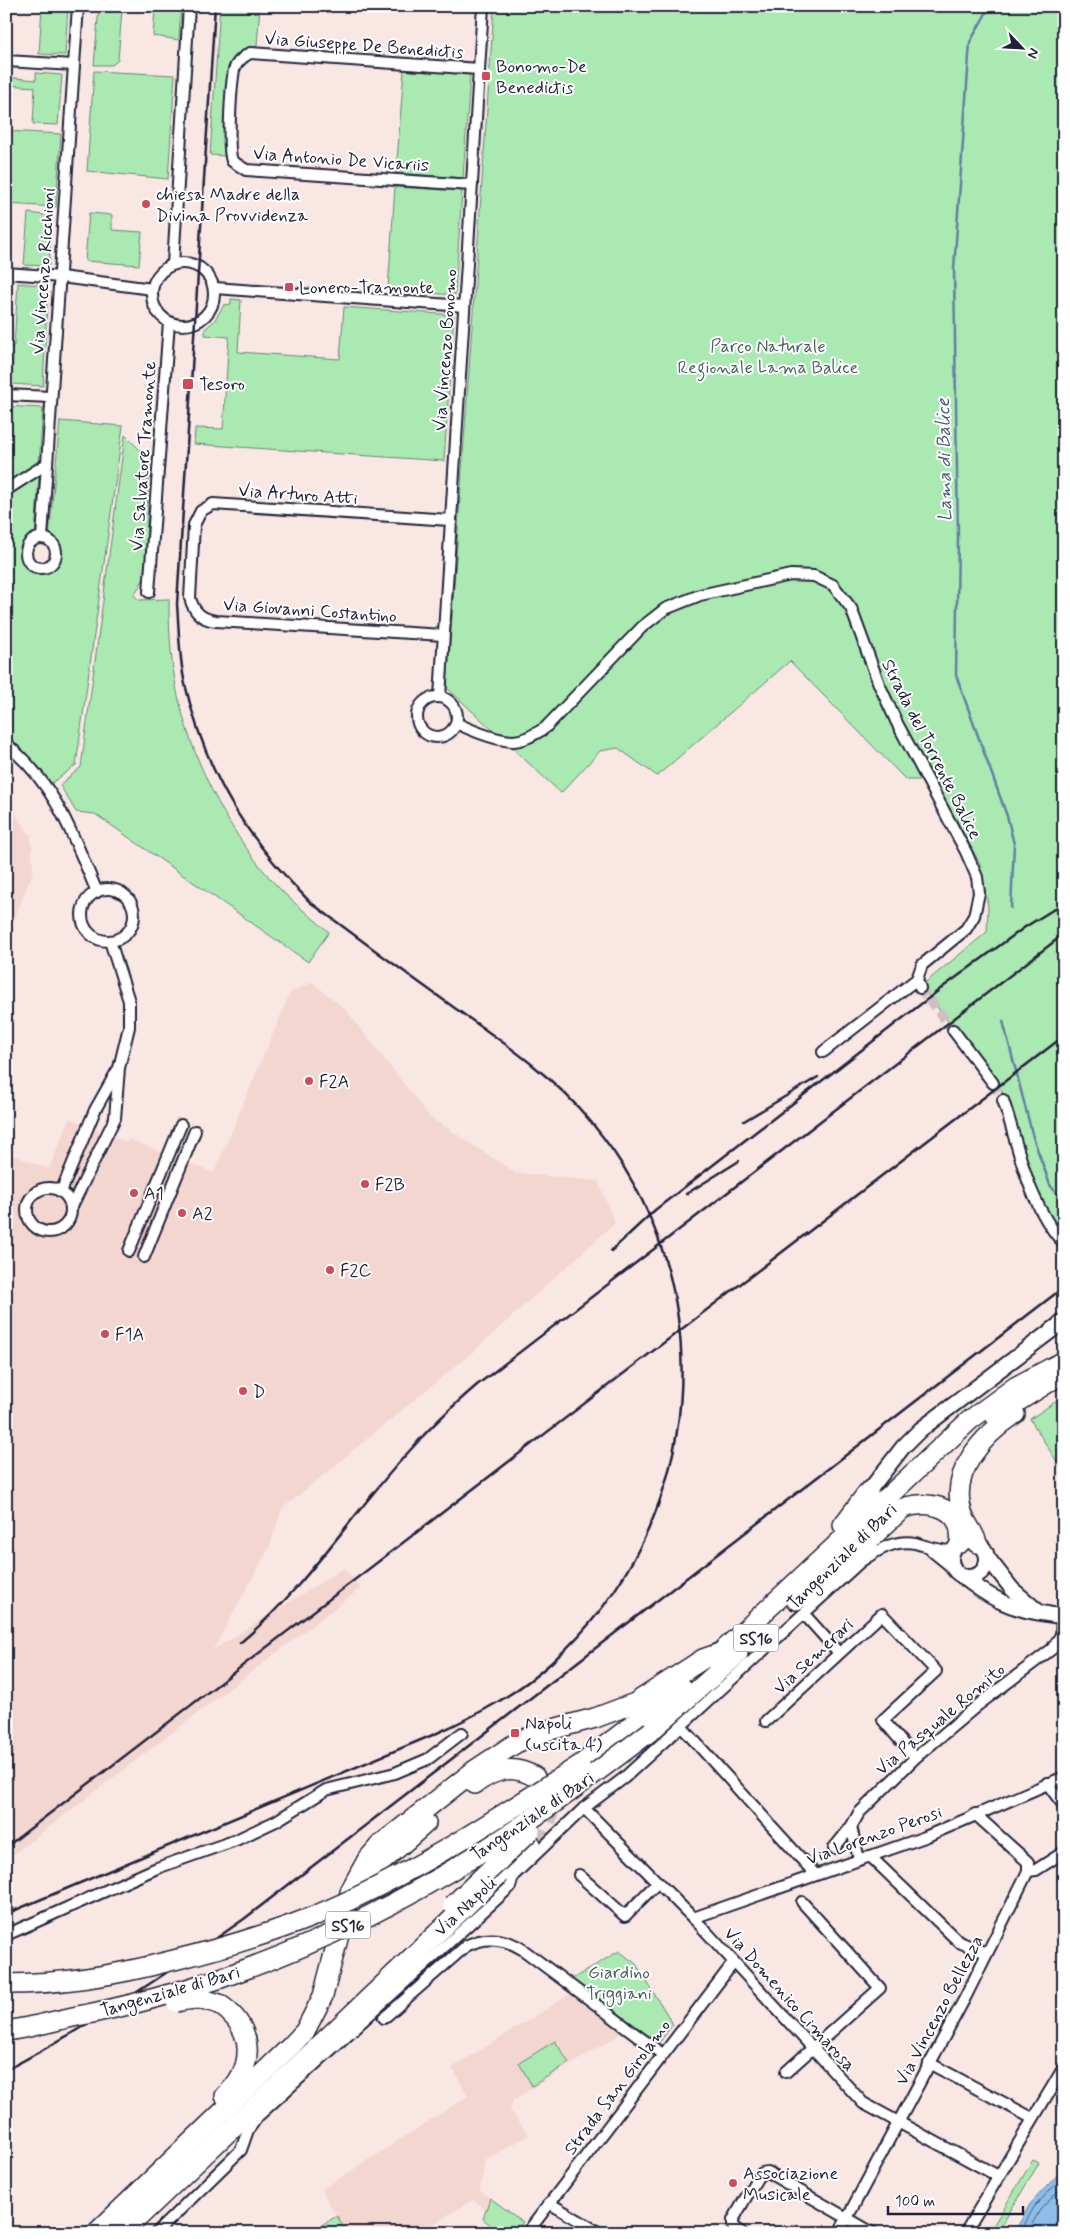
<svg xmlns="http://www.w3.org/2000/svg" width="1070" height="2239" font-family="Mynerve,sans-serif">
<style>
.built{fill:#f4d6d1}
.green{fill:#aae9b1;stroke:#668676}
.water{fill:#8dbde8;stroke:#627fa3}
.lines{fill:none;stroke-linecap:round;stroke-linejoin:round}
.shore{stroke:#4d6080;stroke-width:1}
.stream{stroke:#627fa3;stroke-width:2.5}
.street-tunnel{stroke:#cec0c2;stroke-width:10;stroke-dasharray:10 5;stroke-linecap:butt}
.highway-tunnel{stroke:#cec0c2;stroke-width:19;stroke-dasharray:19 9;stroke-linecap:butt}
.street-casing{stroke:#22223b;stroke-width:14}
.secondary-casing{stroke:#22223b;stroke-width:18}
.highway-casing{stroke:#22223b;stroke-width:22}
.street{stroke:#fff;stroke-width:10}
.secondary{stroke:#fff;stroke-width:14}
.highway{stroke:#fff;stroke-width:19}
.rail{stroke:#22223b;stroke-width:2.5}
.highway-bridge-casing{stroke:#22223b;stroke-width:22;stroke-linecap:butt}
.highway-bridge{stroke:#fff;stroke-width:19}
.poi-dot{fill:#d1495b;stroke:#fff;stroke-width:2}
.labels{text-anchor:middle;stroke-width:4;stroke-linejoin:round;paint-order:stroke}
.shield{fill:#fff;stroke:#646476;stroke-width:1}
.shield-label{font-size:16px;font-weight:bold;fill:#22223b}
.street-label{font-size:18px;fill:#22223b;stroke:#fff}
.poi-label{font-size:18px;fill:#22223b;stroke:#fff;text-anchor:start}
.park-label{font-size:18px;fill:#4b5e5e;stroke:#fff}
.water-label{font-size:19px;font-style:italic;fill:#475878;stroke:#fff}
</style>
<rect width="100%" height="100%" fill="#f9e7e4"/>
<filter id="ink" filterUnits="userSpaceOnUse"><feTurbulence type="fractalNoise" baseFrequency=".02" numOctaves="2"/><feDisplacementMap in="SourceGraphic" scale="10" xChannelSelector="R" yChannelSelector="G"/><feConvolveMatrix kernelMatrix="1 2 1 2 8 2 1 2 1" color-interpolation-filters="sRGB"/></filter>
<g filter="url(#ink)">
<!-- built -->
<g class="built">
<path d="M6 795 19 820 31 835 33 873 6 938Z"/>
<path d="M312 982 346 1010 430 1117 516 1173 598 1181 615 1223 474 1351 282 1509 269 1548 213 1650 344 1568 361 1588 6 1860V1152L49 1169 70 1118 127 1142 129 1139 214 1173 290 993Z"/>
<path d="M570 1994 622 2033 513 2100 510 2110 529 2135 485 2160 480 2191 490 2198 486 2210 473 2200 418 2233H347L321 2190 468 2096 452 2068Z"/>
</g>
<!-- green -->
<g class="green">
<path d="M42 6H68L65 55 39 54Z"/>
<path d="M99 6H118V8L122 9 118 60 112 65H94Z"/>
<path d="M163 6H181L179 40 153 36 155 9 162 10Z"/>
<path d="M220 6H260L257 46 240 51 231 61 224 151 225 156 210 155Z"/>
<path d="M497 6H1064V1242L1036 1200 1010 1134 1002 1091 996 1080 965 1048 950 1024 921 986 987 932 988 906 980 864 956 819 921 780H906L790 661 657 776 618 748 600 751 561 793 447 688 494 8Z"/>
<path d="M404 70 470 75 463 178 396 173Z"/>
<path d="M94 71 175 75 168 179 87 171Z"/>
<path d="M36 73 62 75 58 125 33 124 35 87 6 85V77L36 80Z"/>
<path d="M6 131 61 134 56 207 6 204Z"/>
<path d="M395 187 462 191 455 295 388 290Z"/>
<path d="M28 213 52 216 49 266 24 265Z"/>
<path d="M89 213 112 215V230L142 232 139 265 85 261Z"/>
<path d="M18 283 48 286 43 386 12 384 13 356 6 355V346H14Z"/>
<path d="M231 299 241 300 238 352 340 359 344 307 454 315 444 461 194 444 195 428 223 429 229 337 205 335V329L214 321 224 305 231 304Z"/>
<path d="M6 406 43 408 39 464 6 485Z"/>
<path d="M60 421 123 426 76 765 52 783 6 744V495L37 475 39 476 35 536C32 538 27 540 25 543 13 560 34 581 51 571 54 569 57 565 60 562L61 547 49 536Z"/>
<path d="M125 435 149 459 145 577 134 595 139 600 169 599C169 634 171 670 180 704 195 767 233 840 278 887 293 903 312 917 329 932L308 962 95 814 76 812 60 785 81 767Z"/>
<path d="M1064 1396V1473L1030 1419Z"/>
<path d="M619 1951 636 1964 673 2024 659 2043 572 1979Z"/>
<path d="M555 2041 569 2063 532 2086 519 2063Z"/>
<path d="M1033 2160 1039 2163 999 2230 993 2226Z"/>
<path d="M490 2198 523 2222 515 2233H500L483 2219Z"/>
<path d="M337 2216 347 2233H308Z"/>
</g>
<!-- water -->
<path class="water" d="M1064 2168V2233H1014L1030 2204Z"/>
<g class="lines">
<!-- shore -->
<g class="shore">
<path d="M1020 2233 1034 2207 1064 2176"/>
<path d="M1027 2233 1040 2210 1064 2185"/>
</g>
<!-- stream -->
<g class="stream">
<path d="M990 6 970 42 954 269 958 538 956 675 1007 816 1014 844 1011 908"/>
<path d="M1003 1021 1033 1137 1050 1185 1064 1203"/>
</g>
<!-- street-tunnel -->
<g class="street-tunnel">
<path d="M920 988 953 1030"/>
<path d="M993 1083 1003 1100"/>
</g>
<!-- highway-tunnel -->
<path class="highway-tunnel" d="M531 1844C543 1830 553 1815 549 1796"/>
<!-- street casing -->
<g class="street-casing">
<g id="street">
<path d="M6 61 74 65"/>
<path d="M472 185 246 170 232 161C227 148 231 86 234 70 236 62 243 57 250 53L479 69"/>
<circle cx="183" cy="294" r="31"/>
<path d="M173 264 189 6"/>
<path d="M6 273 61 277 152 289"/>
<path d="M215 288 464 306"/>
<path d="M6 395 50 397"/>
<path d="M6 490 45 465"/>
<path d="M42 538 78 6"/>
<circle cx="41" cy="553" r="15"/>
<path d="M149 592 169 322"/>
<path d="M443 635 216 621C202 619 194 613 190 598L194 525 201 511 213 504 450 520"/>
<circle cx="437" cy="717" r="20"/>
<path d="M440 697 483 6"/>
<path d="M456 723C471 730 495 740 512 741 524 741 535 734 545 728L642 627 665 609 700 595 791 575 814 576 833 585 851 608 879 684 897 723 966 852 977 877 979 893 974 916 966 929 922 965 917 979 920 988"/>
<path d="M6 744C56 784 73 836 97 892"/>
<circle cx="108" cy="915" r="26"/>
<path d="M953 1030 993 1083"/>
<path d="M823 1052 917 979"/>
<path d="M1003 1100C1020 1150 1027 1203 1064 1244"/>
<circle cx="49" cy="1210" r="22"/>
<path d="M61 1192 95 1110 117 1071"/>
<path d="M71 1208 115 1118 119 1068 129 1027V1001L110 941"/>
<path d="M129 1251 181 1125"/>
<path d="M144 1257 195 1131"/>
<path d="M932 1551 953 1568"/>
<path d="M804 1614 839 1653"/>
<path d="M766 1721 882 1614 936 1671 883 1720 910 1752"/>
<path d="M681 1726 815 1874"/>
<path d="M1047 1783 1064 1806"/>
<path d="M584 1808 701 1926 863 2103 998 2176"/>
<path d="M851 1827 859 1859"/>
<path d="M834 1848 851 1827 859 1813 915 1758 978 1705 1052 1649 1061 1635 1062 1616"/>
<path d="M870 1856 959 1942 987 1953"/>
<path d="M1028 1871 1036 1870 1064 1852"/>
<path d="M579 1875 625 1916 658 1882"/>
<path d="M693 1918 925 1837 1064 1777"/>
<path d="M6 1935 157 1868 236 1840 276 1821 326 1790 395 1773 428 1759 462 1733"/>
<path d="M384 2018 466 1946C485 1936 504 1938 522 1949L662 2054"/>
<path d="M929 2063 1032 2118"/>
<path d="M786 2072 880 1988 802 1902"/>
<path d="M549 2203 600 2233"/>
<path d="M156 2233 241 2150 248 2130 258 2116 510 1887 513 1876 584 1808 624 1778 860 1562C876 1551 895 1539 915 1543 928 1547 939 1551 953 1551"/>
<path d="M527 2233 734 1962"/>
<path d="M742 2233 733 2226V2220L757 2178 762 2173 767 2172 873 2233"/>
<path d="M839 2233 966 1996 1028 1871V1862L975 1814"/>
<path d="M965 2233 1064 2067"/>
</g>
</g>
<!-- secondary casing -->
<g class="secondary-casing">
<g id="secondary">
<path d="M868 1492 903 1447 920 1430 1064 1321"/>
<circle cx="969" cy="1559" r="18"/>
<path d="M987 1557 1012 1589 1039 1612"/>
<path d="M962 1576C987 1596 1008 1608 1041 1613 1049 1614 1056 1616 1064 1616"/>
</g>
</g>
<!-- highway casing -->
<g class="highway-casing">
<g id="highway">
<path d="M995 1416 1054 1379"/>
<path d="M843 1525 868 1492"/>
<path d="M977 1543C974 1532 965 1523 962 1512 949 1471 984 1435 1015 1414"/>
<path d="M796 1600 818 1588 903 1508C931 1499 965 1508 960 1543"/>
<path d="M714 1659 970 1420 1015 1387 1064 1361"/>
<path d="M651 1731 738 1654"/>
<path d="M580 1765 682 1687"/>
<path d="M475 1784C495 1769 513 1764 535 1777"/>
<path d="M366 1876 426 1823"/>
<path d="M219 2004C255 2028 256 2067 225 2096"/>
<path d="M96 2233 291 2046 305 2031 323 1996 351 1889 367 1860 380 1845 475 1770 516 1743 542 1732 595 1718 635 1703 703 1659 723 1652"/>
<path d="M122 2233 531 1844"/>
</g>
</g>
<!-- street -->
<use href="#street" class="street"/>
<!-- secondary -->
<use href="#secondary" class="secondary"/>
<!-- highway -->
<use href="#highway" class="highway"/>
<!-- rail -->
<g class="rail">
<path d="M744 1121 818 1077"/>
<path d="M686 1194 739 1161"/>
<path d="M611 1251 655 1210 943 987 1025 927 1064 903"/>
<path d="M240 1643C308 1586 354 1510 414 1446 433 1424 455 1404 477 1385L1064 934"/>
<path d="M6 1847 1064 1036"/>
<path d="M6 1914 435 1734C477 1715 517 1694 551 1663 708 1523 726 1283 591 1122 554 1076 504 1043 456 1009 407 974 358 938 310 902 245 837 206 774 185 684 179 658 179 630 177 604L215 6"/>
<path d="M6 2070C90 2026 167 1973 244 1919L1064 1287"/>
</g>
<!-- highway-bridge casing -->
<g class="highway-bridge-casing">
<g id="highway-bridge">
<path d="M453 1905 530 1831"/>
<path d="M6 1984C61 1984 117 1975 170 1961 219 1949 267 1935 314 1916 409 1877 494 1820 580 1765"/>
<path d="M176 2002C193 1998 203 1998 219 2004"/>
<path d="M6 2031C34 2027 60 2019 88 2014 226 1986 359 1929 478 1854 538 1817 594 1774 651 1731"/>
</g>
</g>
<!-- highway-bridge -->
<use href="#highway-bridge" class="highway-bridge"/>
</g>
</g>
<!-- markers -->
<g class="poi-dot">
<rect x="481" y="71" width="10" height="10" rx="2.5"/>
<circle cx="146" cy="204" r="5"/>
<rect x="284" y="282" width="10" height="10" rx="2.5"/>
<rect x="182" y="378" width="12" height="12" rx="2.5"/>
<circle cx="309" cy="1081" r="5"/>
<circle cx="365" cy="1184" r="5"/>
<circle cx="134" cy="1193" r="5"/>
<circle cx="182" cy="1213" r="5"/>
<circle cx="330" cy="1270" r="5"/>
<circle cx="105" cy="1334" r="5"/>
<circle cx="243" cy="1391" r="5"/>
<rect x="510" y="1728" width="10" height="10" rx="2.5"/>
<circle cx="733" cy="2183" r="5"/>
</g>
<g class="labels">
<!-- shield labels -->
<g class="shield">
<rect x="733.5" y="1624.5" width="45" height="27" rx="4"/>
<rect x="325.5" y="1911.5" width="45" height="27" rx="4"/>
</g>
<g class="shield-label">
<text x="756" y="1644">SS16</text>
<text x="348" y="1931">SS16</text>
</g>
<!-- street labels -->
<g class="street-label">
<text transform="translate(364 45) rotate(4)" y="6">Via Giuseppe De Benedictis</text>
<text transform="translate(341 159) rotate(4)" y="6">Via Antonio De Vicariis</text>
<text transform="translate(43 271) rotate(-86)" y="6">Via Vincenzo Ricchioni</text>
<text transform="translate(445 350) rotate(-86)" y="6">Via Vincenzo Bonomo</text>
<text transform="translate(143 456) rotate(-86)" y="6">Via Salvatore Tramonte</text>
<text transform="translate(298 494) rotate(4)" y="6">Via Arturo Atti</text>
<text transform="translate(310 610) rotate(4)" y="6">Via Giovanni Costantino</text>
<text transform="translate(932 749) rotate(63)" y="6">Strada del Torrente Balice</text>
<text transform="translate(842 1556) rotate(-44)" y="6">Tangenziale di Bari</text>
<text transform="translate(813 1656) rotate(-43)" y="6">Via Semerari</text>
<text transform="translate(940 1719) rotate(-40)" y="6">Via Pasquale Romito</text>
<text transform="translate(532 1816) rotate(-34)" y="6">Tangenziale di Bari</text>
<text transform="translate(874 1835) rotate(-20)" y="6">Via Lorenzo Perosi</text>
<text transform="translate(465 1906) rotate(-43)" y="6">Via Napoli</text>
<text transform="translate(170 1991) rotate(-16)" y="6">Tangenziale di Bari</text>
<text transform="translate(790 1999) rotate(48)" y="6">Via Domenico Cimarosa</text>
<text transform="translate(939 2010) rotate(-62)" y="6">Via Vincenzo Bellezza</text>
<text transform="translate(617 2087) rotate(-53)" y="6">Strada San Girolamo</text>
</g>
<!-- poi labels -->
<g class="poi-label">
<text x="496" y="72">Bonomo-De<tspan x="496" dy="21">Benedictis</tspan></text>
<text x="156" y="200">chiesa Madre della<tspan x="156" dy="21">Divina Provvidenza</tspan></text>
<text x="299" y="293">Lonero-Tramonte</text>
<text x="199" y="390">Tesoro</text>
<text x="319" y="1087">F2A</text>
<text x="375" y="1190">F2B</text>
<text x="144" y="1199">A1</text>
<text x="192" y="1219">A2</text>
<text x="340" y="1276">F2C</text>
<text x="115" y="1340">F1A</text>
<text x="253" y="1397">D</text>
<text x="525" y="1729">Napoli<tspan x="525" dy="21">(uscita 4)</tspan></text>
<text x="743" y="2179">Associazione<tspan x="743" dy="21">Musicale</tspan></text>
</g>
<!-- park labels -->
<g class="park-label">
<text x="768" y="352">Parco Naturale<tspan x="768" dy="21">Regionale Lama Balice</tspan></text>
<text x="619" y="1978">Giardino<tspan x="619" dy="21">Triggiani</tspan></text>
</g>
<!-- water labels -->
<g class="water-label">
<text transform="translate(943 460) rotate(-91)" y="7">Lama di Balice</text>
</g>
</g>
<!-- margin -->
<rect width="1070" height="2239" fill="none" stroke="#fff" stroke-width="25"/>
<rect x="12" y="12" width="1045" height="2214" fill="none" stroke="#22223b" stroke-width="2" filter="url(#ink)"/>
<!-- north arrow -->
<g transform="translate(1022 48) rotate(115)" stroke="#ffffff" stroke-width="4" paint-order="stroke">
<path d="M0-4L9 19L0 12L-9 19Z" fill="#22223b"/>
<text y="-8" font-size="14" font-weight="bold" text-anchor="middle" fill="#22223b">N</text>
</g>
<!-- scale -->
<path d="M888 2206v8h135v-8" fill="none" stroke="#22223b" stroke-width="2.5"/>
<text x="895" y="2206" font-size="15" fill="#22223b" stroke="#ffffff" stroke-width="4" paint-order="stroke">100 m</text>
</svg>
